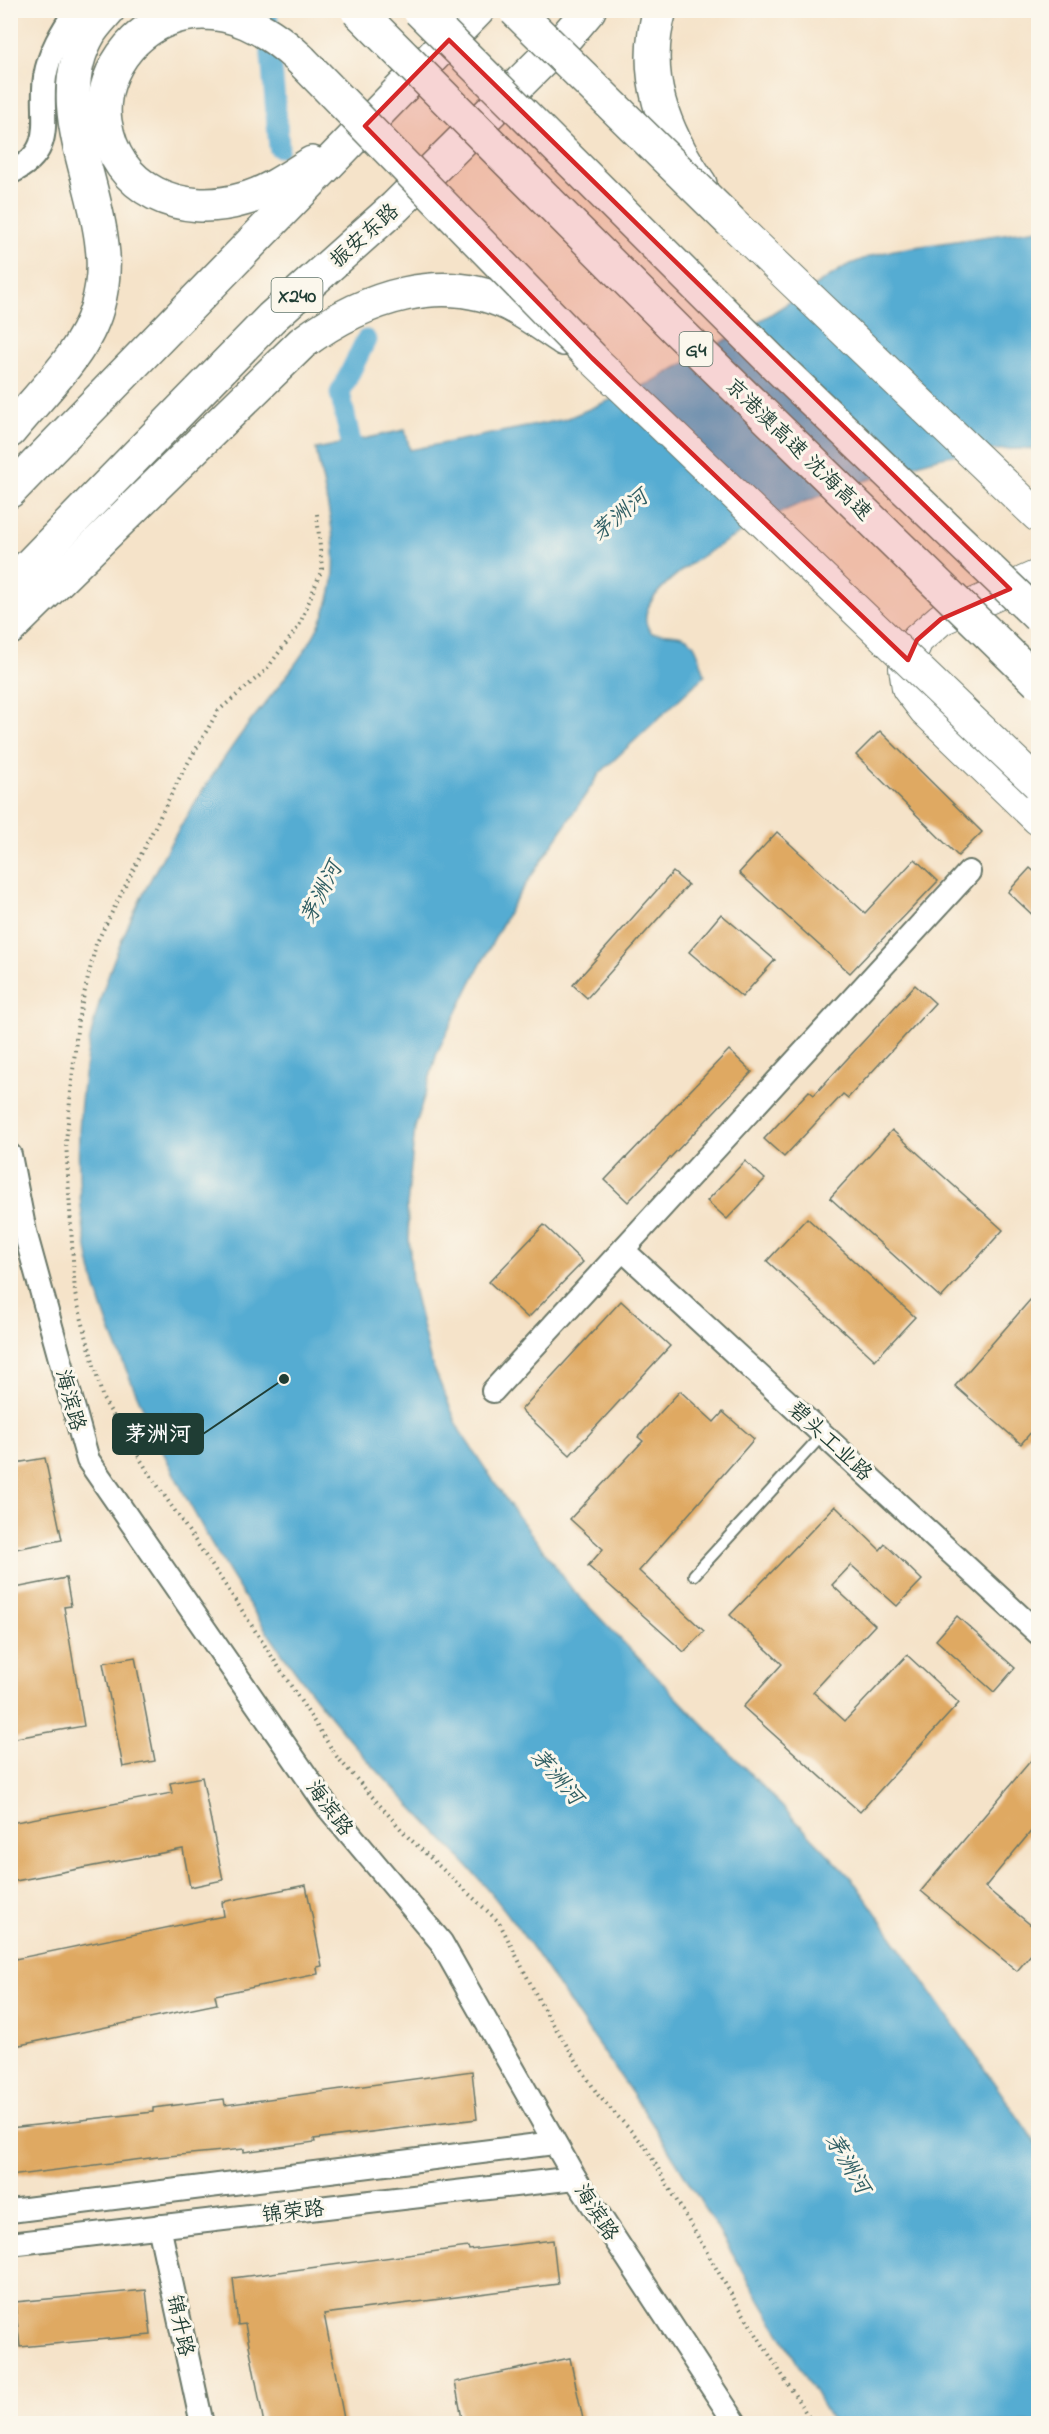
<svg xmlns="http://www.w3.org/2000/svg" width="1049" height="2434" font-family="'Indie Flower','LXGW WenKai TC',sans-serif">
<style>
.water{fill:#55acd2;stroke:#3a7483;stroke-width:1.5}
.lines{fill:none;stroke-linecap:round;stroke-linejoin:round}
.canal{stroke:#55acd2;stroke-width:21}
.building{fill:#dfa962}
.lane-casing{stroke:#6a7768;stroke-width:14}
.street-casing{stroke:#6a7768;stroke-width:26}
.secondary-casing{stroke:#6a7768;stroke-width:34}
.primary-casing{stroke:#6a7768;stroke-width:36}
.path{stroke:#6a7768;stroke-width:4;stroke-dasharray:1.5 4.5;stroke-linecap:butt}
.lane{stroke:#fff;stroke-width:10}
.street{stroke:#fff;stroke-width:22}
.secondary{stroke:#fff;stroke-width:32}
.primary{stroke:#fff;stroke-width:33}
.secondary-bridge-casing{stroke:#6a7768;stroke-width:34;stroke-linecap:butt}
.primary-bridge-casing{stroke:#6a7768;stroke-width:36;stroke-linecap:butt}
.highway-bridge-casing{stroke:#6a7768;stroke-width:36;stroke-linecap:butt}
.secondary-bridge{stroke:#fff;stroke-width:32}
.primary-bridge{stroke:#fff;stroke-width:33}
.highway-bridge{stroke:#fff;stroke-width:33}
.marked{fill:#d62828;fill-opacity:0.2;stroke:#d62828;stroke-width:4.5;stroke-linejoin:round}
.labels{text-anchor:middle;stroke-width:6;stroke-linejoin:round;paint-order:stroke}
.shield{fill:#fbf7ec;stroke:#61756b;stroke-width:1.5}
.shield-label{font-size:20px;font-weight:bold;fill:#1f3d34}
.street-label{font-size:21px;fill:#1f3d34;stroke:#fbf7ec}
.water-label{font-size:22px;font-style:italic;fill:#2f5e63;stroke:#fbf7ec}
.leader{fill:none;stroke:#1f3d34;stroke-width:2}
.callout-dot{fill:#1f3d34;stroke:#fbf7ec;stroke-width:2}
.callout{fill:#1f3d34;stroke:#1f3d34;stroke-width:2}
.callout-label{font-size:22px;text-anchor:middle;font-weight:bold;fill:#fff}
</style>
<rect width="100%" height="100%" fill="#fbf7ec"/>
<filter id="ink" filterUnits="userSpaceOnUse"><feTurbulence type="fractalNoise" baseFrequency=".0167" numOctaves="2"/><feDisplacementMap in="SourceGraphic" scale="12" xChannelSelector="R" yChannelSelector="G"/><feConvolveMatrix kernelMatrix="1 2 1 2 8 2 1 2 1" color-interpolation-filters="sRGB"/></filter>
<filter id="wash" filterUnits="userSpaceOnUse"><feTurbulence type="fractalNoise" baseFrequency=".008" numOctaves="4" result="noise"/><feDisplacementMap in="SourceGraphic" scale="24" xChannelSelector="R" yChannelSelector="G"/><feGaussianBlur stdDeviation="1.35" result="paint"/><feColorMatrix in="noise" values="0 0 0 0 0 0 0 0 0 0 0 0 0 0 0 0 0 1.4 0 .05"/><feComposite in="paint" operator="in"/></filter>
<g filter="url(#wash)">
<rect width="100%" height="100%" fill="#f5e3c9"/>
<!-- water -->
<path class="water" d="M1038 229V449C1008 448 959 452 930 460 888 473 845 487 804 502 774 514 612 591 652 633 694 635 693 636 705 675L600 773 514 902 471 983 437 1053 415 1128 407 1206 412 1283 430 1359 460 1431 507 1501 572 1589 853 1880 1038 2146V2423H833C775 2326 718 2227 657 2131 630 2089 601 2049 573 2008 554 1980 535 1951 515 1924 470 1862 413 1811 362 1754 267 1645 190 1520 134 1388 116 1346 98 1304 89 1259 75 1193 76 1122 87 1055 105 953 157 861 212 776 227 754 242 731 259 711 292 669 329 628 334 573 337 534 323 487 316 449L405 430 410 450 566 419 650 383 768 316 846 266 871 256 894 250Z"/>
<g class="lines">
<!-- canal -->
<g class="canal">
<path d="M267 10 279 147"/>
<path d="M357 469 340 393 366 340"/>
</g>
</g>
<g id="blocks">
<!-- building -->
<g class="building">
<path d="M880 731 982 832 958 856 856 755Z"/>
<path d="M777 832 865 913 915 859 938 881 850 973 739 873Z"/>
<path d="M1030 868 1038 875V920L1008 892Z"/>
<path d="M673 872 688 885 587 998 573 985Z"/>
<path d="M721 914 775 960 742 997 689 952Z"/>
<path d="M915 985 935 1003 848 1098 843 1094 784 1157 764 1139 809 1091 814 1095Z"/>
<path d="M729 1050 752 1072 628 1202 605 1180Z"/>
<path d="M892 1130 1003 1230 941 1298 830 1198Z"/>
<path d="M745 1161 765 1179 727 1219 707 1201Z"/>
<path d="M807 1218 915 1317 875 1360 767 1261Z"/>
<path d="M544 1225 583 1262 528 1318 489 1282Z"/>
<path d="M1038 1291V1424L1021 1444 955 1386Z"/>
<path d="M621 1301 670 1346 570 1455 521 1410Z"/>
<path d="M680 1391 714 1422 723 1412 754 1439 639 1571 704 1631 684 1652 588 1566 603 1549 570 1519 643 1441 638 1437Z"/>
<path d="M45 1458 62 1540 10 1550V1464Z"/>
<path d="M835 1506 880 1550 885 1544 922 1580 897 1606 851 1565 832 1585 875 1625 813 1692 845 1721 907 1655 959 1703 860 1812 743 1707 782 1664 730 1615Z"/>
<path d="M66 1578 71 1606 64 1607 84 1726 10 1739V1589Z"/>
<path d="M957 1616 1015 1668 994 1692 936 1640Z"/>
<path d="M135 1657 155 1761 123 1767 103 1663Z"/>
<path d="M1038 1752V1823L985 1887 1038 1931V1946L1017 1971 921 1891Z"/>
<path d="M202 1777 223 1880 190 1887 183 1849 10 1882V1823L172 1793 170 1783Z"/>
<path d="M306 1885 322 1966 317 1967 318 1974 215 1995 217 2004 10 2047V1960L224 1916 222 1902Z"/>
<path d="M472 2071 477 2119 314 2139 315 2142 244 2152V2149L158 2157 10 2176V2128L153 2112V2108L224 2099 225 2105Z"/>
<path d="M553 2240 558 2284 324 2314 345 2424H264L245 2324 238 2325 233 2278 468 2247 469 2250Z"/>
<path d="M146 2290 151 2335 20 2347 15 2302Z"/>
<path d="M570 2358 584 2424H463L455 2382Z"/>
</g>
</g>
</g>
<g filter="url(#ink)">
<use href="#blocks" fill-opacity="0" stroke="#6a7768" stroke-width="1.5"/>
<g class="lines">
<!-- lane casing -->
<g class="lane-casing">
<path id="lane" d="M694 1575 823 1434"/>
</g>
<!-- street casing -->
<g class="street-casing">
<g id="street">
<path d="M10 173C59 150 39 118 45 77 49 52 62 31 76 10"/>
<path d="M10 1155 25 1232 88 1460 329 1809 441 1942 575 2178 736 2424"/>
<path d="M623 1250 1038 1633"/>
<path d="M493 1391 969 872"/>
<path d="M10 2211 554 2143"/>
<path d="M159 2226 202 2424"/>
<path d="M10 2244 575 2178"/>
</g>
</g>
<!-- secondary casing -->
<g class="secondary-casing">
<g id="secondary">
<path d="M731 222 1038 516"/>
<path d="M1038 576 941 619 917 640 905 668 908 688 925 710 1038 819"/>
</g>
</g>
<!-- primary casing -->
<g class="primary-casing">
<g id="primary">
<path d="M660 10C641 74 663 131 700 184"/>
<path d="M301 60C268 29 229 6 183 15 161 20 143 31 129 47 111 68 101 95 105 122 116 191 181 218 244 199 269 192 290 177 312 163"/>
<path d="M10 431C39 395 85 353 97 308 103 287 105 267 102 245 95 174 49 101 90 32 95 24 102 17 108 10"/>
<path d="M10 491 478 10"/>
<path d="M10 585 271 318 395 207 566 37 589 10"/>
<path d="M10 628 302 343C363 298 445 268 518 309 534 318 549 329 564 339"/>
</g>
</g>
<!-- path -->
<path class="path" d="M317 514 322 569 299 626 265 671 218 711 181 775 96 944 78 1020 66 1142 75 1294 103 1399 147 1470 230 1592 337 1757 408 1837 499 1922 543 2008 598 2095 645 2146 734 2299 813 2424"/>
<!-- lane -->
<use href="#lane" class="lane"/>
<!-- street -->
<use href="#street" class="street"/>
<!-- secondary -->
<use href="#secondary" class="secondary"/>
<!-- primary -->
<use href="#primary" class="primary"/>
<!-- secondary-bridge casing -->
<g class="secondary-bridge-casing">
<path id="secondary-bridge" d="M592 358 1038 784"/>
</g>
<!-- primary-bridge casing -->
<g class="primary-bridge-casing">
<g id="primary-bridge">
<path d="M515 10 731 222"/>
<path d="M301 60 592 358"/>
</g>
</g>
<!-- highway-bridge casing -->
<g class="highway-bridge-casing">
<g id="highway-bridge">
<path d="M357 10 678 331 1038 682"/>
<path d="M419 10 781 370 1038 616"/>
</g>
</g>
<!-- secondary-bridge -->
<use href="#secondary-bridge" class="secondary-bridge"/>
<!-- primary-bridge -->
<use href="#primary-bridge" class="primary-bridge"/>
<!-- highway-bridge -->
<use href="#highway-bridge" class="highway-bridge"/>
</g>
</g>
<!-- marked area -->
<path class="marked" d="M449 40 1010 589 941 619 917 640 908 660 592 358 365 126Z"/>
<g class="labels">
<!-- shield labels -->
<g class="shield">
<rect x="271.5" y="278" width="51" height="34" rx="4.5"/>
<rect x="679.5" y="332" width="33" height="34" rx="4.5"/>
</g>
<g class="shield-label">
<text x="297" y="302">X240</text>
<text x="696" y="356">G4</text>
</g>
<!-- street labels -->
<g class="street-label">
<text transform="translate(364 235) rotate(-42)" y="7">振安东路</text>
<text transform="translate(799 449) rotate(44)" y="7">京港澳高速 沈海高速</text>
<text transform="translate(71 1400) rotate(75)" y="7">海滨路</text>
<text transform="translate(831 1441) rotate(43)" y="7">碧头工业路</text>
<text transform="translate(330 1808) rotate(53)" y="7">海滨路</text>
<text transform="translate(293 2211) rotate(-7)" y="7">锦荣路</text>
<text transform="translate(597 2212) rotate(57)" y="7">海滨路</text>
<text transform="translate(181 2325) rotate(78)" y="7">锦升路</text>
</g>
<!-- water labels -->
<g class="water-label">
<text transform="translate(619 514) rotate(-40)" y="8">茅洲河</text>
<text transform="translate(320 892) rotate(-63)" y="8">茅洲河</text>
<text transform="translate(558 1776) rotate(49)" y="8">茅洲河</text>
<text transform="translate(849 2163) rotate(59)" y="8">茅洲河</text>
</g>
</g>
<!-- callouts -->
<path class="leader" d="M284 1379L203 1434"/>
<circle class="callout-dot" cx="284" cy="1379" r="6"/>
<rect class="callout" x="113" y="1414" width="90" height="40" rx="6"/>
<g class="callout-label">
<text x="158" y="1441">茅洲河</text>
</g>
<!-- margin -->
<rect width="1049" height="2434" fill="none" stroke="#fbf7ec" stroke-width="36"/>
</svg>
